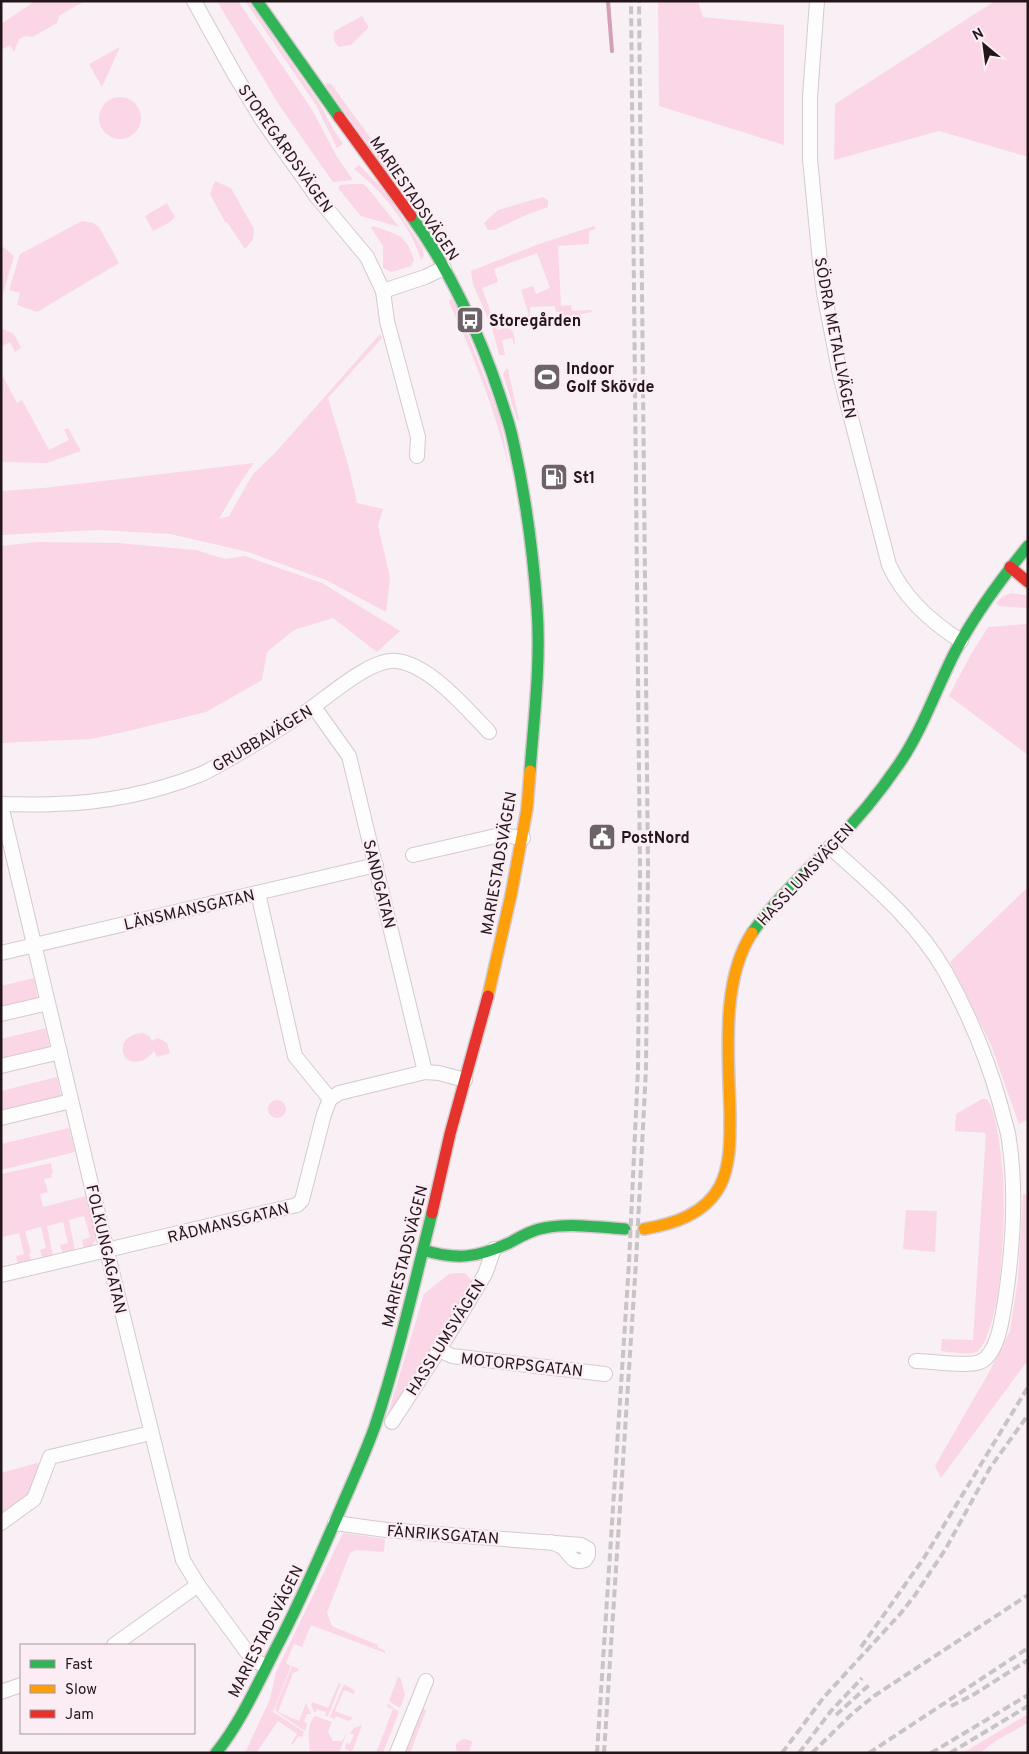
<svg xmlns="http://www.w3.org/2000/svg" width="1029" height="1754" font-family="Overpass,sans-serif">
<style>
.green{fill:#fbd6e6}
.lines{fill:none;stroke-linecap:round;stroke-linejoin:round}
.stream{stroke:#d29fb6;stroke-width:4}
.street-casing{stroke:#d4cace;stroke-width:16}
.fast-casing{stroke:#d4cace;stroke-width:14}
.slow-casing{stroke:#d4cace;stroke-width:14}
.jam-casing{stroke:#d4cace;stroke-width:14}
.street{stroke:#fefdfd;stroke-width:14}
.fast{stroke:#30b455;stroke-width:11}
.slow{stroke:#ff9f0a;stroke-width:11}
.jam{stroke:#e5322d;stroke-width:11}
.rail{stroke:#c7c4c5;stroke-width:4;stroke-dasharray:8 4;stroke-linecap:butt}
.labels{text-anchor:middle;stroke-width:4.5;stroke-linejoin:round;paint-order:stroke}
.street-label{font-size:16px;fill:#22161b;stroke:#fbedf3}
.poi-label{font-size:16px;font-weight:bold;fill:#22161b;stroke:#fbedf3;text-anchor:start}
</style>
<rect width="100%" height="100%" fill="#f8f0f4"/>
<!-- green -->
<g class="green">
<path d="M35 1H85L60 15 57 23 32 37 26 36 19 39 14 52 10 45 1 50V24Z"/>
<path d="M217 1H238L311 108 337 157 353 180 333 182 279 105Z"/>
<path d="M245 1H248L320 104 332 127 343 144 337 148 316 105Z"/>
<path d="M658 1H698L703 17 784 25V145L659 106Z"/>
<path d="M995 1H1028V157L939 131 834 160 835 104Z"/>
<path d="M362 16 368 26V28L351 45 339 47C334 43 332 37 335 31Z"/>
<path d="M120 47 102 87 89 64Z"/>
<path d="M326 83 331 84 406 186 455 248 451 251 442 247 436 239 326 86Z"/>
<circle cx="120" cy="118" r="21"/>
<path d="M359 165 384 190 423 249 424 256 421 260C410 224 383 192 354 169Z"/>
<path d="M215 181 231 188 254 229 253 239 245 249 227 222H225L210 194Z"/>
<path d="M351 184H363L367 187 399 227 361 216 338 188 340 185Z"/>
<path d="M543 197 548 200V207L526 215 494 230H488L484 223 498 210Z"/>
<path d="M167 203 175 217 170 222 153 231 145 216Z"/>
<path d="M82 221 93 223 99 227 119 263 37 312 17 305 20 293 9 290 20 254Z"/>
<path d="M373 226C397 235 406 233 414 260L411 266 392 272 383 268V246L371 228Z"/>
<path d="M594 226 596 229 589 231V244L558 246 561 306 571 305 572 311 592 310 591 312 561 319 559 312H556L555 306 530 307V316L524 321 522 317 529 315 521 290 533 286 536 294 550 288 537 253 494 269 498 282 482 288 497 330C510 326 514 328 515 343L514 345 512 338 502 340 505 355H499L492 328 473 284 471 271 539 244Z"/>
<path d="M1 245 14 256 1 301Z"/>
<path d="M451 298 459 311 500 418 509 467C494 408 474 356 449 302Z"/>
<path d="M1 328 14 334 21 348 15 352 10 342 1 347Z"/>
<path d="M380 334 382 338 328 398 349 468 357 503 383 509 378 525 390 578 386 612 326 580 248 552 170 534 98 530 1 535V491L44 488 254 463 238 486 219 519 229 516 253 474 275 453Z"/>
<path d="M506 369H508L519 420H517L503 374Z"/>
<path d="M1 373 17 403 22 400 49 450 69 440 64 430 68 428 81 451 47 463 1 462Z"/>
<path d="M37 542 118 543 196 550 225 559 245 556 322 583 400 631 377 652 333 618 294 630 267 652 262 680 206 712 124 732 91 739 1 743V546Z"/>
<path d="M1011 593 1025 595 1028 597V608L999 606 996 603 1002 597Z"/>
<path d="M1026 624 1028 625V755L949 696 970 656 988 627Z"/>
<path d="M1028 887V1119L1019 1124 991 1045 950 962Z"/>
<path d="M34 978 38 1000 1 1009V986Z"/>
<path d="M46 1028 50 1050 1 1062V1039Z"/>
<path d="M143 1033 149 1036 152 1041 158 1038 167 1043 170 1053 157 1057 154 1051C127 1083 105 1035 143 1033Z"/>
<path d="M57 1077 62 1100 1 1115V1091Z"/>
<path d="M982 1099H987C994 1110 996 1123 998 1135 1005 1174 1005 1213 1002 1252 1000 1278 998 1303 990 1327 987 1335 985 1345 978 1351 973 1356 949 1352 941 1351L942 1339 973 1340 986 1133 955 1131 956 1114Z"/>
<circle cx="277" cy="1109" r="9"/>
<path d="M69 1128 75 1152 1 1170V1144Z"/>
<path d="M51 1163 53 1173 51 1174 52 1177 44 1179 48 1192 40 1194 43 1207 86 1196 96 1239 91 1247 84 1249 82 1240 90 1237 84 1216 69 1220 75 1250 63 1254 60 1245 68 1243 63 1222 47 1226 53 1256 42 1258 40 1250 46 1248 41 1227 25 1231 31 1253H29L31 1261 18 1265 16 1256 24 1254 19 1233 3 1237 1 1232V1174Z"/>
<path d="M1023 1194 1028 1195V1360L941 1478 935 1466 988 1374 1010 1331 1018 1279Z"/>
<path d="M906 1210 937 1211 935 1252 903 1249Z"/>
<path d="M458 1273H465L474 1283 388 1419 387 1417 424 1294 449 1274Z"/>
<path d="M37 1463 40 1465 30 1494 1 1515V1473Z"/>
<path d="M343 1533 385 1539 384 1552 356 1550 350 1553 327 1613 332 1626 378 1645 377 1647 385 1651V1653L311 1625 302 1647 294 1644 286 1663 291 1666 273 1712 304 1732 302 1737 299 1736 293 1744H291L297 1734 278 1721 256 1753H245L270 1699 276 1672Z"/>
<path d="M292 1666 299 1669 298 1671 293 1673 278 1712 299 1721 306 1703 311 1714H307L304 1722 307 1723 305 1731 277 1712 275 1709Z"/>
<path d="M398 1677 401 1679 405 1695 400 1708 389 1701Z"/>
<path d="M339 1683H341L328 1716H325L326 1712 317 1709 316 1712H314L311 1705 312 1702 328 1708Z"/>
<path d="M344 1684 355 1691 354 1694 344 1690 335 1711 353 1718 349 1721 336 1716 334 1719 330 1717Z"/>
<path d="M388 1704 399 1712 383 1753H376L393 1709 387 1707Z"/>
<path d="M423 1707 426 1711 410 1753H404Z"/>
<path d="M1028 1714V1723L997 1740 980 1753H963Z"/>
<path d="M315 1716 332 1722 328 1732 333 1741H342L347 1732 339 1753H310C309 1740 306 1726 315 1716Z"/>
<path d="M362 1725 352 1752 345 1749 346 1743 350 1744 354 1735 350 1733 354 1728Z"/>
<path d="M465 1739 471 1741 472 1743 469 1753H458L456 1749V1744L461 1740Z"/>
</g>
<g class="lines">
<!-- stream -->
<path class="stream" d="M608 1 612 51"/>
<!-- street casing -->
<g class="street-casing">
<g id="street">
<path d="M194 1 235 75 263 121 317 197 367 257 383 291 387 321 418 437 417 456"/>
<path d="M817 1 810 97V159L820 262 824 293 840 375 889 565C904 598 931 622 961 641"/>
<path d="M383 291 425 277 444 268"/>
<path d="M314 707 349 756 425 1072"/>
<path d="M1 804C19 804 37 805 54 804 103 803 153 793 199 775 207 772 215 767 222 763 250 748 277 730 303 714 326 699 371 657 397 661 430 665 467 709 489 732"/>
<path d="M1 805 107 1251 183 1560 198 1585 247 1652 256 1661 265 1666"/>
<path d="M830 847C872 885 916 921 945 971 969 1014 988 1060 1001 1107 1003 1118 1008 1129 1009 1140 1017 1193 1013 1248 1005 1301 1002 1319 998 1354 980 1362 967 1367 931 1361 916 1361"/>
<path d="M413 855 500 835 523 838"/>
<path d="M258 893 295 1056 330 1099"/>
<path d="M1 953 376 865"/>
<path d="M1 1014 48 1003"/>
<path d="M1 1066 60 1052"/>
<path d="M1 1118 71 1101"/>
<path d="M1 1275 297 1205 302 1200 324 1114 330 1099 339 1093 425 1072 439 1073 465 1080"/>
<path d="M439 1350 452 1356 605 1374"/>
<path d="M392 1422 439 1350 485 1274 494 1249"/>
<path d="M1 1523 34 1499 50 1457 151 1433"/>
<path d="M335 1523 386 1530 581 1545 588 1549V1555L585 1560C572 1565 571 1554 562 1547 559 1545 555 1544 551 1542"/>
<path d="M114 1645 198 1585"/>
<path d="M1 1692 21 1685"/>
<path d="M397 1753 426 1681"/>
</g>
</g>
<!-- fast casing -->
<g class="fast-casing">
<g id="fast">
<path d="M257 1 339 117"/>
<path d="M411 216C449 268 480 335 500 396 504 409 509 422 512 436 525 492 533 551 537 608 541 662 534 717 530 771"/>
<path d="M752 933C776 899 806 872 834 843 858 819 880 792 899 764 923 729 936 689 955 652 975 614 1001 579 1028 546"/>
<path d="M423 1250C456 1260 477 1258 509 1243 520 1237 531 1230 544 1228 571 1223 598 1227 625 1229"/>
<path d="M216 1753C241 1722 258 1683 276 1648 300 1603 320 1556 340 1510 352 1482 365 1454 375 1426 398 1356 414 1285 432 1213"/>
</g>
</g>
<!-- slow casing -->
<g class="slow-casing">
<g id="slow">
<path d="M488 996 511 895 527 809 530 771"/>
<path d="M644 1229C674 1224 705 1214 720 1186 731 1164 730 1138 730 1115 729 1058 720 982 752 933"/>
</g>
</g>
<!-- jam casing -->
<g class="jam-casing">
<g id="jam">
<path d="M339 117 411 216"/>
<path d="M1010 567 1028 582"/>
<path d="M432 1213 450 1134 488 996"/>
</g>
</g>
<!-- street -->
<use href="#street" class="street"/>
<!-- fast -->
<use href="#fast" class="fast"/>
<!-- slow -->
<use href="#slow" class="slow"/>
<!-- jam -->
<use href="#jam" class="jam"/>
<!-- rail -->
<g class="rail">
<path d="M861 1647 924 1558 1028 1387"/>
<path d="M951 1706 973 1695 1028 1660"/>
<path d="M836 1715 869 1685"/>
<path d="M597 1753 629 1263 638 1069 640 870 631 1"/>
<path d="M604 1753 636 1262 646 1069 648 869 639 1"/>
<path d="M782 1753 824 1697 901 1613 915 1595 945 1550 990 1468 1028 1415"/>
<path d="M799 1753 831 1711 862 1678"/>
<path d="M812 1753 853 1713 874 1696 1028 1595"/>
<path d="M869 1753 1028 1648"/>
<path d="M931 1753 1028 1695"/>
<path d="M950 1753 1028 1706"/>
</g>
</g>
<!-- icons -->
<defs>
<g id="bus-square" transform="scale(1.4375)"><rect x="-9" y="-9" width="18" height="18" rx="4" fill="#6d6267" stroke="#fbedf3"/><path d="M-5-6H5V4H4V6H2V4H-2V6H-4V4H-5ZM-3.5-4V0h7V-4ZM-3.5 1.2v1.5H-2V1.2ZM2 1.2v1.5H3.5V1.2Z" fill="#fff"/></g>
<g id="stadium-square" transform="scale(1.4375)"><rect x="-9" y="-9" width="18" height="18" rx="4" fill="#6d6267" stroke="#fbedf3"/><path d="M0-5a6.5 5 0 1 0 0 10a6.5 5 0 1 0 0-10ZM-3.5-1.8h7v3.6h-7Z" fill="#fff"/></g>
<g id="fuel-square" transform="scale(1.4375)"><rect x="-9" y="-9" width="18" height="18" rx="4" fill="#6d6267" stroke="#fbedf3"/><path d="M-5.5-6h7V0h2V4h1.3V-2.5L3-4.5l.8-.8L6-3V5H2.5V1h-1V6h-7ZM-4.2-4.7v3.2H.2V-4.7Z" fill="#fff"/></g>
<g id="civic-square" transform="scale(1.4375)"><rect x="-9" y="-9" width="18" height="18" rx="4" fill="#6d6267" stroke="#fbedf3"/><path d="M-.6-6.5H3V-4.5H.6V-3L4-1V1h2V6H-6V1h2V-1L-.6-3ZM-1.2 2.5V6h2.4V2.5Z" fill="#fff"/></g>
</defs>
<g fill-rule="evenodd">
<use href="#bus-square" x="470" y="320"/>
<use href="#stadium-square" x="547" y="377"/>
<use href="#fuel-square" x="554" y="477"/>
<use href="#civic-square" x="602" y="837"/>
</g>
<g class="labels">
<!-- street labels -->
<g class="street-label">
<text transform="translate(286 148) rotate(55)" y="6">STOREGÅRDSVÄGEN</text>
<text transform="translate(415 198) rotate(56)" y="6">MARIESTADSVÄGEN</text>
<text transform="translate(836 338) rotate(79)" y="6">SÖDRA METALLVÄGEN</text>
<text transform="translate(262 738) rotate(-31)" y="6">GRUBBAVÄGEN</text>
<text transform="translate(498 863) rotate(-80)" y="6">MARIESTADSVÄGEN</text>
<text transform="translate(805 874) rotate(-47)" y="6">HASSLUMSVÄGEN</text>
<text transform="translate(380 884) rotate(76)" y="6">SANDGATAN</text>
<text transform="translate(189 909) rotate(-13)" y="6">LÄNSMANSGATAN</text>
<text transform="translate(228 1222) rotate(-14)" y="6">RÅDMANSGATAN</text>
<text transform="translate(107 1249) rotate(77)" y="6">FOLKUNGAGATAN</text>
<text transform="translate(404 1256) rotate(-76)" y="6">MARIESTADSVÄGEN</text>
<text transform="translate(445 1337) rotate(-58)" y="6">HASSLUMSVÄGEN</text>
<text transform="translate(522 1364) rotate(6)" y="6">MOTORPSGATAN</text>
<text transform="translate(443 1534) rotate(4)" y="6">FÄNRIKSGATAN</text>
<text transform="translate(265 1631) rotate(-63)" y="6">MARIESTADSVÄGEN</text>
</g>
<!-- poi labels -->
<g class="poi-label">
<text x="489" y="326">Storegården</text>
<text x="566" y="374">Indoor<tspan x="566" dy="18">Golf Skövde</tspan></text>
<text x="573" y="483">St1</text>
<text x="621" y="843">PostNord</text>
</g>
</g>
<!-- border -->
<rect width="1029" height="1754" fill="none" stroke="#22161b" stroke-width="5"/>
<!-- legend -->
<rect x="20" y="1644" width="175" height="90" fill="#fbedf3" stroke="#a4979d"/>
<rect x="30" y="1660" width="25" height="8" fill="#30b455" stroke="#a4979d"/>
<text x="65" y="1669" font-size="15" fill="#22161b">Fast</text>
<rect x="30" y="1685" width="25" height="8" fill="#ff9f0a" stroke="#a4979d"/>
<text x="65" y="1694" font-size="15" fill="#22161b">Slow</text>
<rect x="30" y="1710" width="25" height="8" fill="#e5322d" stroke="#a4979d"/>
<text x="65" y="1719" font-size="15" fill="#22161b">Jam</text>
<!-- north arrow -->
<g transform="translate(984 45) rotate(331)" stroke="#fbedf3" stroke-width="4" paint-order="stroke">
<path d="M0-4L9 19L0 12L-9 19Z" fill="#22161b"/>
<text y="-8" font-size="14" font-weight="bold" text-anchor="middle" fill="#22161b">N</text>
</g>
</svg>
